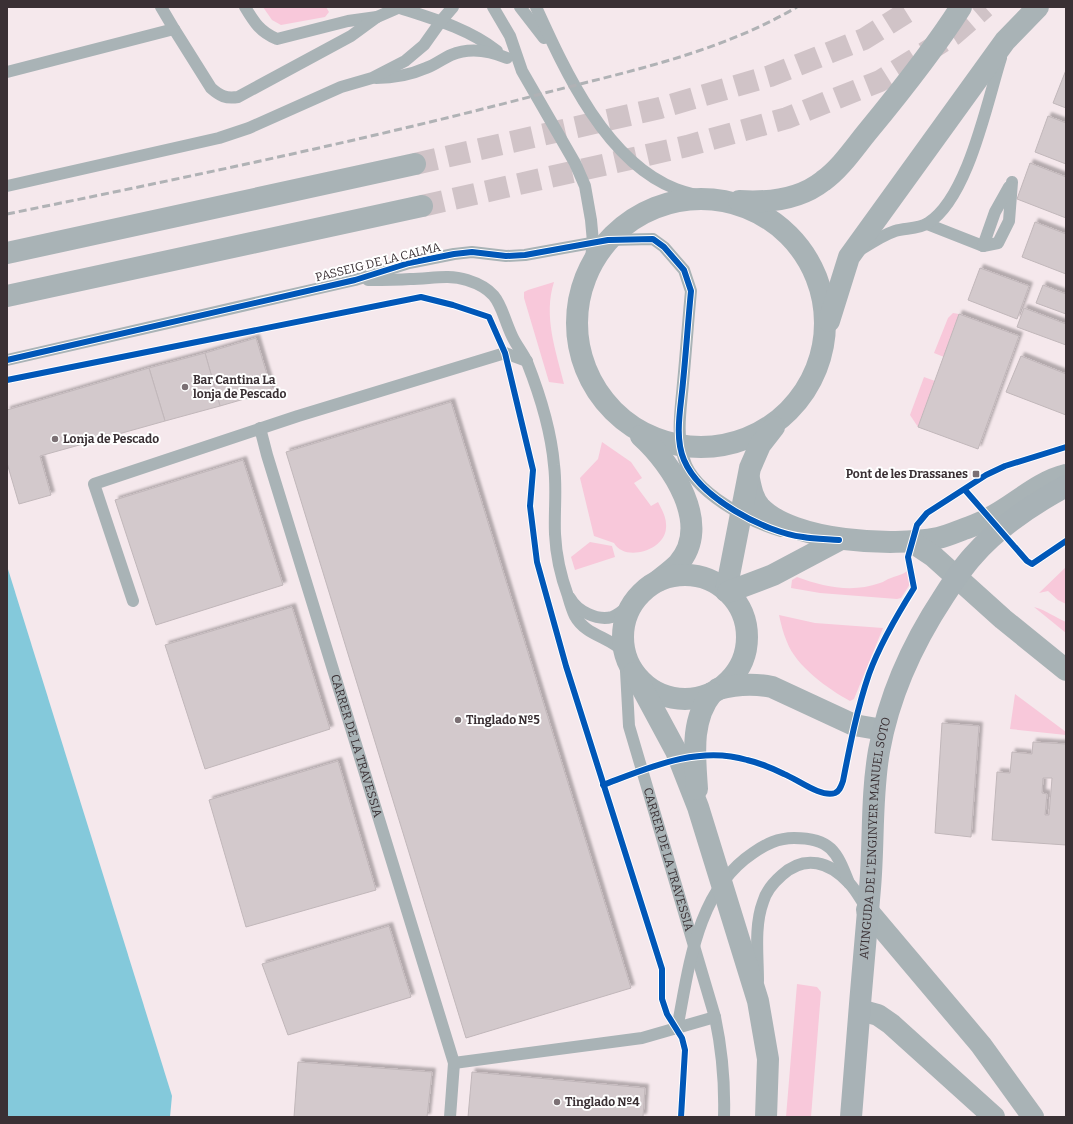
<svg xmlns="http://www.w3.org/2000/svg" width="1073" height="1124" font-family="Bitter,serif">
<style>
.green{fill:#f8c8da}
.water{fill:#84c9db}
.building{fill:#d3c9cc;stroke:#c1b7ba;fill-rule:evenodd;filter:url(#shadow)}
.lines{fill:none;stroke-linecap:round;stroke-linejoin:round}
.minor-tunnel{stroke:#d0c3c7;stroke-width:22;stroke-dasharray:22 11;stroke-linecap:butt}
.service{stroke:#a9b3b6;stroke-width:12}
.minor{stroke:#a9b3b6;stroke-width:22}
.secondary{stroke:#a8b2b6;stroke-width:22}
.rail{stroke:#b0b2b5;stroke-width:3;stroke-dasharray:8 4;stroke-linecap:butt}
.cycleway-casing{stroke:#fff;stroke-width:8}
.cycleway{stroke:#0057b8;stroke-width:6}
.poi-dot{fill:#7b7074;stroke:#fff;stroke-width:1.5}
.labels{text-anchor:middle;stroke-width:4;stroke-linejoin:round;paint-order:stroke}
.street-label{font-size:12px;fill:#3a3034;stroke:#fff}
.poi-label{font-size:12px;font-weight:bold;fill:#3a3034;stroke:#fff;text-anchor:start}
</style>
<defs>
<filter id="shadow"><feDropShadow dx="3.5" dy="-3.5" stdDeviation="1" flood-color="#0004"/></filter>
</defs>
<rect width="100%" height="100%" fill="#f5e8ec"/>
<!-- green -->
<g class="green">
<path d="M263 7H326L329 12 325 17 281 25 272 20Z"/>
<path d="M554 282C543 316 556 351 564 384L549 382 524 298V292L528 290Z"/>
<path d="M953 313 959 314 944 357 934 353 948 318Z"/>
<path d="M924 377 935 381 918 427 910 415Z"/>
<path d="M602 442 631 462 642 478 634 483 651 506 658 502C662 510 667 518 666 528 665 551 624 562 614 543L594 536 580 478 598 459Z"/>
<path d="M590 542 612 546 615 557 575 570 571 557Z"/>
<path d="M1066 567V604L1058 600 1048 591 1039 593Z"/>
<path d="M908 570 914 578 901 598 897 599 820 593 791 588 792 580 797 577C824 587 852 593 880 583 884 582 887 579 891 578 898 575 903 575 908 570Z"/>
<path d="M1034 607C1048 611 1054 617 1066 622V633Z"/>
<path d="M779 615 815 623 883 628 854 699 850 701C828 689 796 666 787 642 783 633 781 624 779 615Z"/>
<path d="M1015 694 1066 732V735L1010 729Z"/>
<path d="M797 984 817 987 821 992 811 1117H786Z"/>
</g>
<!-- water -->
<path class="water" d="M7 566 172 1096 170 1117H7Z"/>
<!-- building -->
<g class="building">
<path d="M1066 70V108L1053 103Z"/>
<path d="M1048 116 1066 123V164L1035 152Z"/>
<path d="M1030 163 1066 177V218L1017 199Z"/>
<path d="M1035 222 1066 234V274L1022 257Z"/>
<path d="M980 268 1029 286 1017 319 968 300Z"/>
<path d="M1043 285 1066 294V314L1036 303Z"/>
<path d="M1024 308 1066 324V345L1017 327Z"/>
<path d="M959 314 1019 336 978 449 918 427Z"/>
<path d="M256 338 272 391 220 406 205 353Z"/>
<path d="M205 353 220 406 165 421 149 368Z"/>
<path d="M1021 356 1066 374V415L1006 392Z"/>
<path d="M149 368 165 421 40 456 51 495 19 504 7 463V410Z"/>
<path d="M451 402 631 988 466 1038 286 452Z"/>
<path d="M243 460 283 585 156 625 115 500Z"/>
<path d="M292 607 330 729 205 769 165 645Z"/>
<path d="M942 723 979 726 971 837 935 833Z"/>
<path d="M1033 742 1066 744V845L992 840 997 772 1010 773 1012 752 1032 754ZM1043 778H1052L1049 815H1045L1047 794 1042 793Z"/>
<path d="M338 761 376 890 246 927 209 800Z"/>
<path d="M389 926 411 997 288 1035 262 964Z"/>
<path d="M298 1062 432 1072 427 1117H294Z"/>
<path d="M472 1072 645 1088 643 1117H468Z"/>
</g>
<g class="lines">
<!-- minor-tunnel -->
<g class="minor-tunnel">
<path d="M415 164 660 108 770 76 864 39 915 7"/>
<path d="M422 206 687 146 787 118 880 81 953 35 985 7"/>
</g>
<!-- service -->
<g class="service">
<path d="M245 7C254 22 260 32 277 39L348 21 377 17 400 7"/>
<path d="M493 7 510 36 522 71 575 163 585 186 591 220 593 242 590 266"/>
<path d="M520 7 544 38"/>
<path d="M536 7C565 71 606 162 676 189 687 193 700 196 711 198"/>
<path d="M400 8C434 19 469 29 497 51"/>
<path d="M174 29 211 88C220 96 226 99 238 97L351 36 377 17"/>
<path d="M7 72 174 29 161 7"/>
<path d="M376 78C393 78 410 75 426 68 435 65 442 59 451 55 470 47 488 50 507 58"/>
<path d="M7 186 219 138 249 128 341 87 372 78 405 61 424 45 441 21 453 7"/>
<path d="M927 224 983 246 998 243 1009 221 1012 182"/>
<path d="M983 246 995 212 1009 187"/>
<path d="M860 250C871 243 883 235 895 231 905 228 919 229 928 223 968 198 987 102 1001 58"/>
<path id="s1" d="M368 280C382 280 396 280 410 279 430 279 448 274 467 280 502 291 499 308 512 336 516 345 523 353 527 362 540 395 551 430 554 465 557 488 554 511 555 534 556 555 561 577 568 596 570 603 572 610 575 616 586 636 611 637 625 653L629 726 715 1017C722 1050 725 1083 724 1117"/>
<path d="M7 360 355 280 409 263 454 254 472 252 506 256 525 255 608 240 653 239 664 247 684 270 691 291C688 322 686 352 683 383 681 408 676 434 684 459 693 492 750 522 781 531"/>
<path id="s2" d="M260 428 267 455 454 1063 450 1117"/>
<path d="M570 598C577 611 597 621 612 617 620 614 627 607 633 602"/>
<path d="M133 601 94 484 298 416 505 353 527 361"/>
<path d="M758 981C758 956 754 926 763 902 766 891 774 882 782 875 805 854 830 862 849 883 856 890 861 900 867 909"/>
<path d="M677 1029C689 968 696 891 753 853 766 844 778 838 794 838 832 838 837 853 849 883"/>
<path d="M454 1063 642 1038 715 1017"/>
</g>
<!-- minor -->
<g class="minor">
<circle cx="701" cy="323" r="124"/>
<path d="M739 201C769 203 799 200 823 181 841 168 854 148 868 131 901 91 933 51 961 7"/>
<path d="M7 253 415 164"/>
<path d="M7 296 422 206"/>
<path d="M829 321 849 257 1005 41 1038 7"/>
<path d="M641 436C672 464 713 525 678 564 672 570 665 575 659 580"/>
<path d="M749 479C751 489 753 499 760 507 793 542 893 547 938 538 947 536 956 532 964 529 972 526 982 523 989 518 1015 505 1037 482 1066 475"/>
<path d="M912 542 933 556 1003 619 1066 670"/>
<circle cx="685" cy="637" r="62"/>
<path d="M726 591 750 468 760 445 774 427"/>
<path d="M728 592 773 575 839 540"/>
<path d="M634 673 676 751 698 807 758 1001 768 1059 766 1117"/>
<path d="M718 689C737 684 753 683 772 687L854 725 883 730"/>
<path d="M697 789C695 757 690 720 712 693"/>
<path d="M867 910 981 1045 1033 1117"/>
<path d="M860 1010 878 1015 891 1024 994 1117"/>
</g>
<!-- secondary -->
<path class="secondary" id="s3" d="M851 1117C857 1041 863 964 870 888 874 842 871 797 879 751 889 695 913 643 944 596 953 582 962 568 973 556 998 527 1033 504 1066 486"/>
<!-- rail -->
<path class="rail" d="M7 214C184 178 362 141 537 95 625 72 717 54 797 7"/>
<!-- cycleway casing -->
<g class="cycleway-casing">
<g id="cycleway">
<path d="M7 360 355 280 409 263 454 254 472 252 506 256 525 255 608 240 653 239 664 247 684 270 691 291C688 322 686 352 683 382 681 407 674 437 684 460 700 498 764 532 803 537 815 539 827 539 839 540"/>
<path d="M7 380 421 297 453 305 489 317 505 353 533 470 530 506 537 562 566 666 662 969V999L667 1014 682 1038 685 1050 681 1117"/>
<path d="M965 490 1027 561 1032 564 1066 541"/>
<path d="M603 785C648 768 698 745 747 760 760 763 772 768 784 774 797 779 821 798 835 793 840 791 841 786 843 781 850 745 857 709 869 674 880 644 897 615 914 588L908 557 917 525 927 513 986 475 1005 466 1066 447"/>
</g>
</g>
<!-- cycleway -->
<use href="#cycleway" class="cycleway"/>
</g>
<!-- markers -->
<g class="poi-dot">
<circle cx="185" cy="387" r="4"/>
<circle cx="55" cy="439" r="4"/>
<rect x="972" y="470" width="8" height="8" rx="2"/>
<circle cx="458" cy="720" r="4"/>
<circle cx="557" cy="1102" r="4"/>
</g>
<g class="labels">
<!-- street labels -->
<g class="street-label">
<text transform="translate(378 262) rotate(-14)" y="4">PASSEIG DE LA CALMA</text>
<text dy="4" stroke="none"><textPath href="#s2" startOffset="332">CARRER DE LA TRAVESSIA</textPath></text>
<text dy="4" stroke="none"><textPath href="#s3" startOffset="280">AVINGUDA DE L'ENGINYER MANUEL SOTO</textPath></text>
<text dy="4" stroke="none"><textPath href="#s1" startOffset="741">CARRER DE LA TRAVESSIA</textPath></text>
</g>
<!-- poi labels -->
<g class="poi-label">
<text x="193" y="384">Bar Cantina La<tspan x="193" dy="14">lonja de Pescado</tspan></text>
<text x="63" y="443">Lonja de Pescado</text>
<text x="968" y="478" text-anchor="end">Pont de les Drassanes</text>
<text x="466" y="724">Tinglado Nº5</text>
<text x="565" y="1106">Tinglado Nº4</text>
</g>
</g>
<!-- border -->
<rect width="1073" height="1124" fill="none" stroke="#3a3034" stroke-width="16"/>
</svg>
